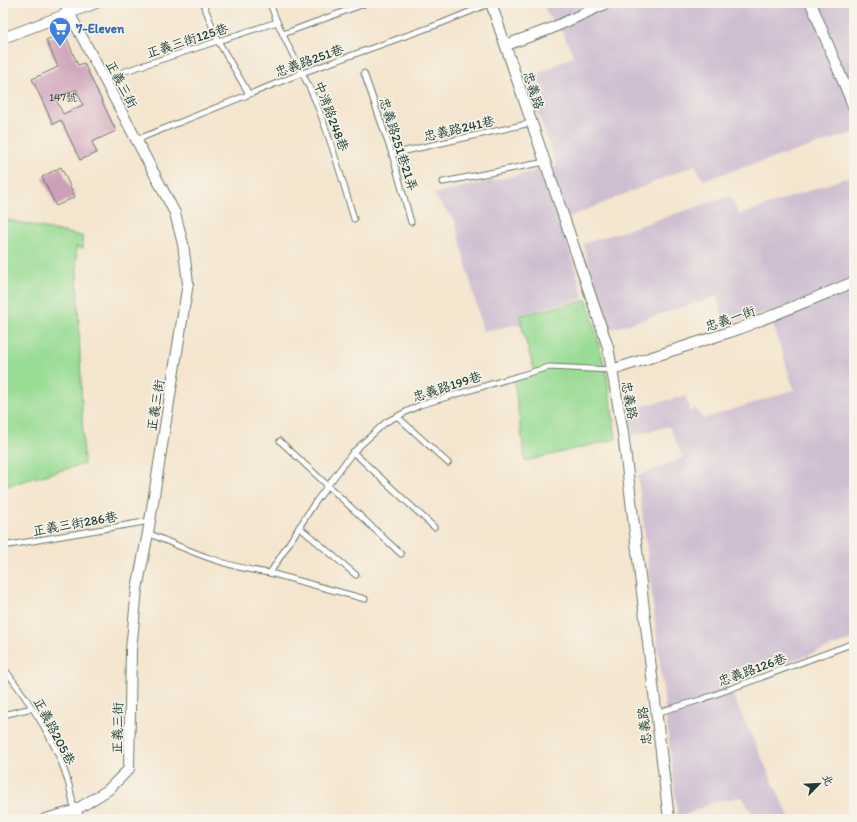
<svg xmlns="http://www.w3.org/2000/svg" width="857" height="822" font-family="Itim,'LXGW WenKai TC',sans-serif">
<style>
.industrial{fill:#cebed1}
.green{fill:#99dc94;stroke:#5c8c64}
.building{fill:#cda0ba;fill-rule:evenodd}
.lines{fill:none;stroke-linecap:round;stroke-linejoin:round}
.lane-casing{stroke:#6a786a;stroke-width:7}
.street-casing{stroke:#6a786a;stroke-width:12}
.lane{stroke:#fff;stroke-width:5}
.street{stroke:#fff;stroke-width:10}
.labels{text-anchor:middle;stroke-width:3.5;stroke-linejoin:round;paint-order:stroke}
.number-label{font-size:11px;fill:#4a5656}
.shop-label{font-size:13px;font-weight:bold;fill:#366cbe;stroke:#f7f3e8;text-anchor:start}
.street-label{font-size:13px;fill:#1f3d34;stroke:#f7f3e8}
</style>
<rect width="100%" height="100%" fill="#f7f3e8"/>
<filter id="ink" filterUnits="userSpaceOnUse"><feTurbulence type="fractalNoise" baseFrequency=".025" numOctaves="2"/><feDisplacementMap in="SourceGraphic" scale="8" xChannelSelector="R" yChannelSelector="G"/><feConvolveMatrix kernelMatrix="1 2 1 2 8 2 1 2 1" color-interpolation-filters="sRGB"/></filter>
<filter id="wash" filterUnits="userSpaceOnUse"><feTurbulence type="fractalNoise" baseFrequency=".012" numOctaves="4" result="noise"/><feDisplacementMap in="SourceGraphic" scale="16" xChannelSelector="R" yChannelSelector="G"/><feGaussianBlur stdDeviation="0.9" result="paint"/><feColorMatrix in="noise" values="0 0 0 0 0 0 0 0 0 0 0 0 0 0 0 0 0 1.4 0 .05"/><feComposite in="paint" operator="in"/></filter>
<g filter="url(#wash)">
<rect width="100%" height="100%" fill="#f4e5ce"/>
<!-- industrial -->
<g class="industrial">
<path d="M543 3H854V133L703 180 695 165 560 221 584 298 520 314 521 324 483 331 455 221 433 194 557 166 526 80 574 56 563 33 549 17Z"/>
<path d="M854 175V313L847 314 854 332V639L727 683 790 819H755L742 797 717 801 678 818 638 476 683 458 669 426 632 436 629 409 686 396 689 412 695 408 703 419 794 390 769 311 726 323 716 297 609 330 583 244 730 196 739 215Z"/>
</g>
<!-- green -->
<g class="green">
<path d="M3 219 82 236 83 248 76 247 84 464 3 487Z"/>
<path d="M587 300 606 371 616 439 525 461 514 380 535 373 521 324V315Z"/>
</g>
<g id="blocks">
<!-- building -->
<g class="building">
<path d="M58 35 67 39 78 65 84 63 116 131 92 142 97 153 80 160 61 120 53 124 32 79 58 67 46 40ZM76 89 83 105 63 114 55 98Z"/>
<path d="M61 167 75 197 56 206 42 177Z"/>
</g>
</g>
</g>
<g filter="url(#ink)">
<use href="#blocks" fill-opacity="0" stroke="#6a786a" stroke-width="1"/>
<g class="lines">
<!-- lane casing -->
<g class="lane-casing">
<g id="lane">
<path d="M203 3 218 41 249 94"/>
<path d="M270 3C281 37 301 67 315 100 331 139 342 179 354 219"/>
<path d="M283 34 367 3"/>
<path d="M364 73 392 154 411 222"/>
<path d="M104 78 277 22"/>
<path d="M136 140 302 73 442 23 491 3"/>
<path d="M392 154 531 123"/>
<path d="M443 182 545 162"/>
<path d="M398 417 448 463"/>
<path d="M280 441 401 554"/>
<path d="M353 452 434 527"/>
<path d="M299 527 356 575"/>
<path d="M148 533C187 550 228 568 270 573L365 599"/>
<path d="M3 546 150 521"/>
<path d="M270 573 314 504 353 452 386 422 420 405 549 367 612 370"/>
<path d="M3 667C35 709 68 757 74 811"/>
<path d="M656 713 700 700 854 643"/>
<path d="M3 715 32 708"/>
</g>
</g>
<!-- street casing -->
<g class="street-casing">
<g id="street">
<path d="M491 3 608 347 623 433 669 819"/>
<path d="M811 3 854 108"/>
<path d="M3 38 96 3"/>
<path d="M506 45 550 29 607 3"/>
<path d="M612 370 739 329 854 282"/>
<path d="M74 811 80 819"/>
<path d="M45 819 74 811 108 790 129 769 131 650 137 589 148 533 188 283 183 244 175 213 64 3"/>
</g>
</g>
<!-- lane -->
<use href="#lane" class="lane"/>
<!-- street -->
<use href="#street" class="street"/>
</g>
</g>
<!-- icons -->
<defs>
<g id="supermarket-pin" transform="scale(1.15)"><path d="M0 17L-7.5 6A9.5 9.5 0 1 1 7.5 6Z" fill="#3f7fe0" stroke="#f7f3e8"/><path d="M-6-5.5h2.5l.6 2H6L4.5 2H-2.5L-4.4-4H-6ZM-1.5 3.2a1.3 1.3 0 1 0 .1 0ZM3 3.2a1.3 1.3 0 1 0 .1 0Z" fill="#fff"/></g>
</defs>
<g fill-rule="evenodd">
<use href="#supermarket-pin" x="60" y="28"/>
</g>
<g class="labels">
<!-- number labels -->
<g class="number-label">
<text x="63" y="101">147號</text>
</g>
<!-- shop labels -->
<g class="shop-label">
<text x="76" y="33">7-Eleven</text>
</g>
<!-- street labels -->
<g class="street-label">
<text transform="translate(187 40) rotate(-18)" y="5">正義三街125巷</text>
<text transform="translate(309 60) rotate(-20)" y="5">忠義路251巷</text>
<text transform="translate(122 84) rotate(62)" y="5">正義三街</text>
<text transform="translate(534 90) rotate(72)" y="5">忠義路</text>
<text transform="translate(332 116) rotate(69)" y="5">中清路248巷</text>
<text transform="translate(459 128) rotate(-13)" y="5">忠義路241巷</text>
<text transform="translate(399 144) rotate(72)" y="5">忠義路251巷21弄</text>
<text transform="translate(730 318) rotate(-19)" y="5">忠義一街</text>
<text transform="translate(447 386) rotate(-18)" y="5">忠義路199巷</text>
<text transform="translate(630 400) rotate(80)" y="5">忠義路</text>
<text transform="translate(155 405) rotate(-81)" y="5">正義三街</text>
<text transform="translate(75 523) rotate(-10)" y="5">正義三街286巷</text>
<text transform="translate(752 669) rotate(-20)" y="5">忠義路126巷</text>
<text transform="translate(644 726) rotate(-97)" y="5">忠義路</text>
<text transform="translate(117 728) rotate(-89)" y="5">正義三街</text>
<text transform="translate(55 731) rotate(62)" y="5">正義路205巷</text>
</g>
</g>
<!-- margin -->
<rect width="857" height="822" fill="none" stroke="#f7f3e8" stroke-width="16"/>
<!-- north arrow -->
<g transform="translate(819 784) rotate(66)" stroke="#f7f3e8" stroke-width="3" paint-order="stroke">
<path d="M0-3L7 15L0 10L-7 15Z" fill="#1f3d34"/>
<text y="-6" font-size="11" font-weight="bold" text-anchor="middle" fill="#1f3d34">北</text>
</g>
</svg>
